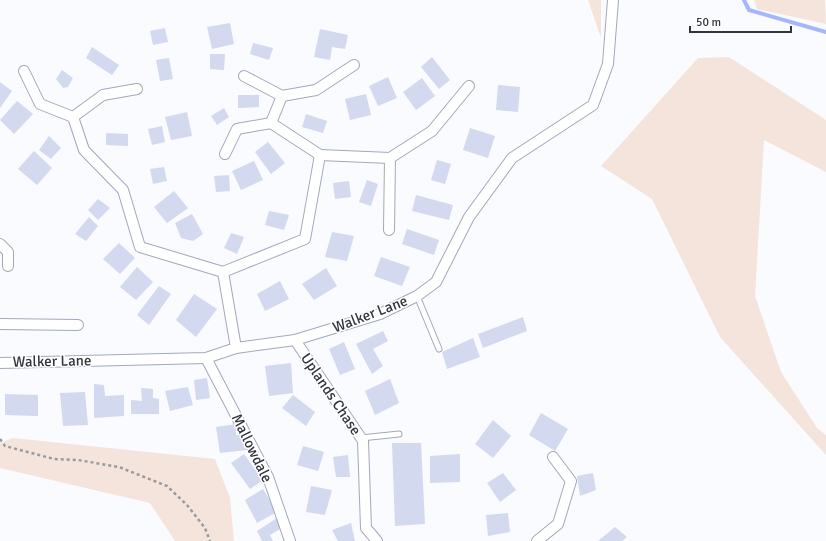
<svg xmlns="http://www.w3.org/2000/svg" width="826" height="541" font-family="Signika,sans-serif">
<style>
.green{fill:#f4e4db}
.lines{fill:none;stroke-linecap:round;stroke-linejoin:round}
.stream{stroke:#a5b7fb;stroke-width:4}
.building{fill:#d3d9ee}
.service-casing{stroke:#a2a8bc;stroke-width:7}
.minor-casing{stroke:#a2a8bc;stroke-width:12}
.path{stroke:#989aa0;stroke-width:2.5;stroke-dasharray:3 3;stroke-linecap:butt}
.service{stroke:#fff;stroke-width:5}
.minor{stroke:#fff;stroke-width:10}
.labels{text-anchor:middle;stroke-width:3;stroke-linejoin:round;paint-order:stroke}
.street-label{font-size:15px;fill:#31343c;stroke:#fff}
</style>
<rect width="100%" height="100%" fill="#f9fbff"/>
<!-- green -->
<g class="green">
<path d="M588 0H601V38Z"/>
<path d="M754 0H825L826 24 757 9Z"/>
<path d="M729 57 826 120V172L764 140 755 296 781 372 817 428 826 435V455L720 337 652 199 601 166 698 58Z"/>
<path d="M13 438 215 459 230 498 234 541H175L150 503 0 468V443Z"/>
</g>
<g class="lines">
<!-- stream -->
<path class="stream" d="M744 0 749 10 826 32"/>
</g>
<!-- building -->
<g class="building">
<path d="M230 23 234 44 212 49 207 27Z"/>
<path d="M165 28 168 42 153 45 150 31Z"/>
<path d="M320 29 348 35 345 49 332 47 330 60 314 57Z"/>
<path d="M253 43 273 48 269 60 250 54Z"/>
<path d="M92 47 119 65 112 75 86 58Z"/>
<path d="M210 54H225L224 70 210 69Z"/>
<path d="M432 57 450 80 439 89 421 67Z"/>
<path d="M169 58 173 79 160 81 156 60Z"/>
<path d="M62 70 73 78 68 87 63 88 56 79Z"/>
<path d="M388 77 397 98 378 106 369 86Z"/>
<path d="M422 78 435 96 416 110 403 92Z"/>
<path d="M0 82 12 91 0 108Z"/>
<path d="M498 85 520 87 518 112 496 110Z"/>
<path d="M366 94 371 115 350 120 345 99Z"/>
<path d="M238 95H259V107L238 108Z"/>
<path d="M17 101 33 114 14 134 0 120Z"/>
<path d="M224 108 229 117 217 125 211 116Z"/>
<path d="M187 112 192 136 171 140 165 117Z"/>
<path d="M306 114 327 121 323 133 302 127Z"/>
<path d="M162 126 165 142 152 145 148 129Z"/>
<path d="M470 128 495 136 488 158 463 150Z"/>
<path d="M106 133 128 134V146L106 145Z"/>
<path d="M49 136 61 148 51 159 39 150Z"/>
<path d="M268 142 285 163 271 174 255 152Z"/>
<path d="M34 151 52 168 37 185 18 169Z"/>
<path d="M437 160 451 164 445 184 431 180Z"/>
<path d="M254 161 263 180 241 190 232 171Z"/>
<path d="M164 167 167 181 153 184 150 169Z"/>
<path d="M229 175 230 191 216 192 214 176Z"/>
<path d="M367 180 378 184 371 206 359 202Z"/>
<path d="M349 181 351 197 335 199 333 183Z"/>
<path d="M174 191 188 208 167 223 154 207Z"/>
<path d="M416 195 453 205 449 220 412 211Z"/>
<path d="M98 199 110 208 98 220 88 210Z"/>
<path d="M269 211 289 215 284 230 265 225Z"/>
<path d="M192 214 203 234 193 241 181 238 175 223Z"/>
<path d="M89 217 98 226 86 241 75 234Z"/>
<path d="M407 229 439 240 434 255 402 244Z"/>
<path d="M332 232 354 236 347 261 325 257Z"/>
<path d="M231 233 244 237 237 254 224 248Z"/>
<path d="M119 243 135 258 120 274 103 259Z"/>
<path d="M381 257 410 267 402 286 374 276Z"/>
<path d="M137 267 153 282 136 300 120 287Z"/>
<path d="M326 268 337 286 314 300 302 284Z"/>
<path d="M280 281 289 299 265 311 257 294Z"/>
<path d="M159 286 171 294 149 325 137 315Z"/>
<path d="M194 294 217 309 196 337 176 320Z"/>
<path d="M523 317 527 331 483 348 478 334Z"/>
<path d="M383 331 388 341 373 349 383 366 372 374 356 344Z"/>
<path d="M473 338 480 357 447 369 442 352Z"/>
<path d="M344 342 355 369 340 375 329 349Z"/>
<path d="M291 363 293 393 269 396 265 366Z"/>
<path d="M207 378 210 398 196 400 194 380Z"/>
<path d="M390 379 399 403 375 415 365 391Z"/>
<path d="M94 384 104 385 105 396 124 395V416L94 418Z"/>
<path d="M188 387 193 405 170 411 165 391Z"/>
<path d="M141 388 153 389V398L159 399V414H131V400L142 401Z"/>
<path d="M85 392 88 425 63 426 60 393Z"/>
<path d="M5 394 38 395V416L5 415Z"/>
<path d="M293 395 315 412 306 426 282 408Z"/>
<path d="M541 413 568 429 555 451 529 435Z"/>
<path d="M493 420 511 436 493 458 475 444Z"/>
<path d="M236 424V435H245L247 450 220 453 216 427Z"/>
<path d="M392 443H421L425 524 395 526Z"/>
<path d="M303 446 324 452 318 471 297 465Z"/>
<path d="M244 454 263 480 250 489 231 463Z"/>
<path d="M460 454V482L430 483V456Z"/>
<path d="M348 455 350 477H336L333 457Z"/>
<path d="M503 473 516 490 500 502 487 483Z"/>
<path d="M593 473 596 490 580 496 577 476Z"/>
<path d="M311 486 332 490 325 515 306 512Z"/>
<path d="M263 489 277 512 257 523 245 500Z"/>
<path d="M508 513 510 532 488 536 486 515Z"/>
<path d="M277 518 282 528 270 535 273 541H262L257 531Z"/>
<path d="M351 523 355 541H338L332 530Z"/>
<path d="M615 527 627 537 622 541H598Z"/>
</g>
<g class="lines">
<!-- service casing -->
<g class="service-casing">
<g id="service">
<path d="M417 296 439 349"/>
<path d="M361 438 399 434"/>
</g>
</g>
<!-- minor casing -->
<g class="minor-casing">
<g id="minor">
<path d="M24 71 40 104 73 117 84 150 123 190 140 247 223 272 236 348"/>
<path d="M244 76 282 96"/>
<path d="M73 117 103 95 137 89"/>
<path d="M225 154 237 129 271 123"/>
<path d="M320 155 271 123 282 96 316 90 354 65"/>
<path d="M389 230 390 158"/>
<path d="M0 244 8 252V266"/>
<path d="M223 272 305 239 320 155 390 158 432 131 469 86"/>
<path d="M0 324 78 325"/>
<path d="M295 340 363 441 366 528 377 541"/>
<path d="M206 358 268 477 290 541"/>
<path d="M0 363 206 358 236 348 295 340 380 314 417 296 436 282 469 217 512 158 593 105 608 64 613 0"/>
<path d="M537 541 558 524 571 481 553 457"/>
</g>
</g>
<!-- path -->
<path class="path" d="M0 439 5 446 54 459 78 460 119 467 167 486 187 505 205 528 210 541"/>
<!-- service -->
<use href="#service" class="service"/>
<!-- minor -->
<use href="#minor" class="minor"/>
</g>
<g class="labels">
<!-- street labels -->
<g class="street-label">
<text transform="translate(370 314) rotate(-21)" y="5">Walker Lane</text>
<text transform="translate(52 361) rotate(-1)" y="5">Walker Lane</text>
<text transform="translate(331 394) rotate(56)" y="5">Uplands Chase</text>
<text transform="translate(252 448) rotate(64)" y="5">Mallowdale</text>
</g>
</g>
<!-- scale -->
<path d="M690 26v6h101v-6" fill="none" stroke="#31343c" stroke-width="2"/>
<text x="696" y="26" font-size="12" fill="#31343c" stroke="#ffffff" stroke-width="3" paint-order="stroke">50 m</text>
</svg>
